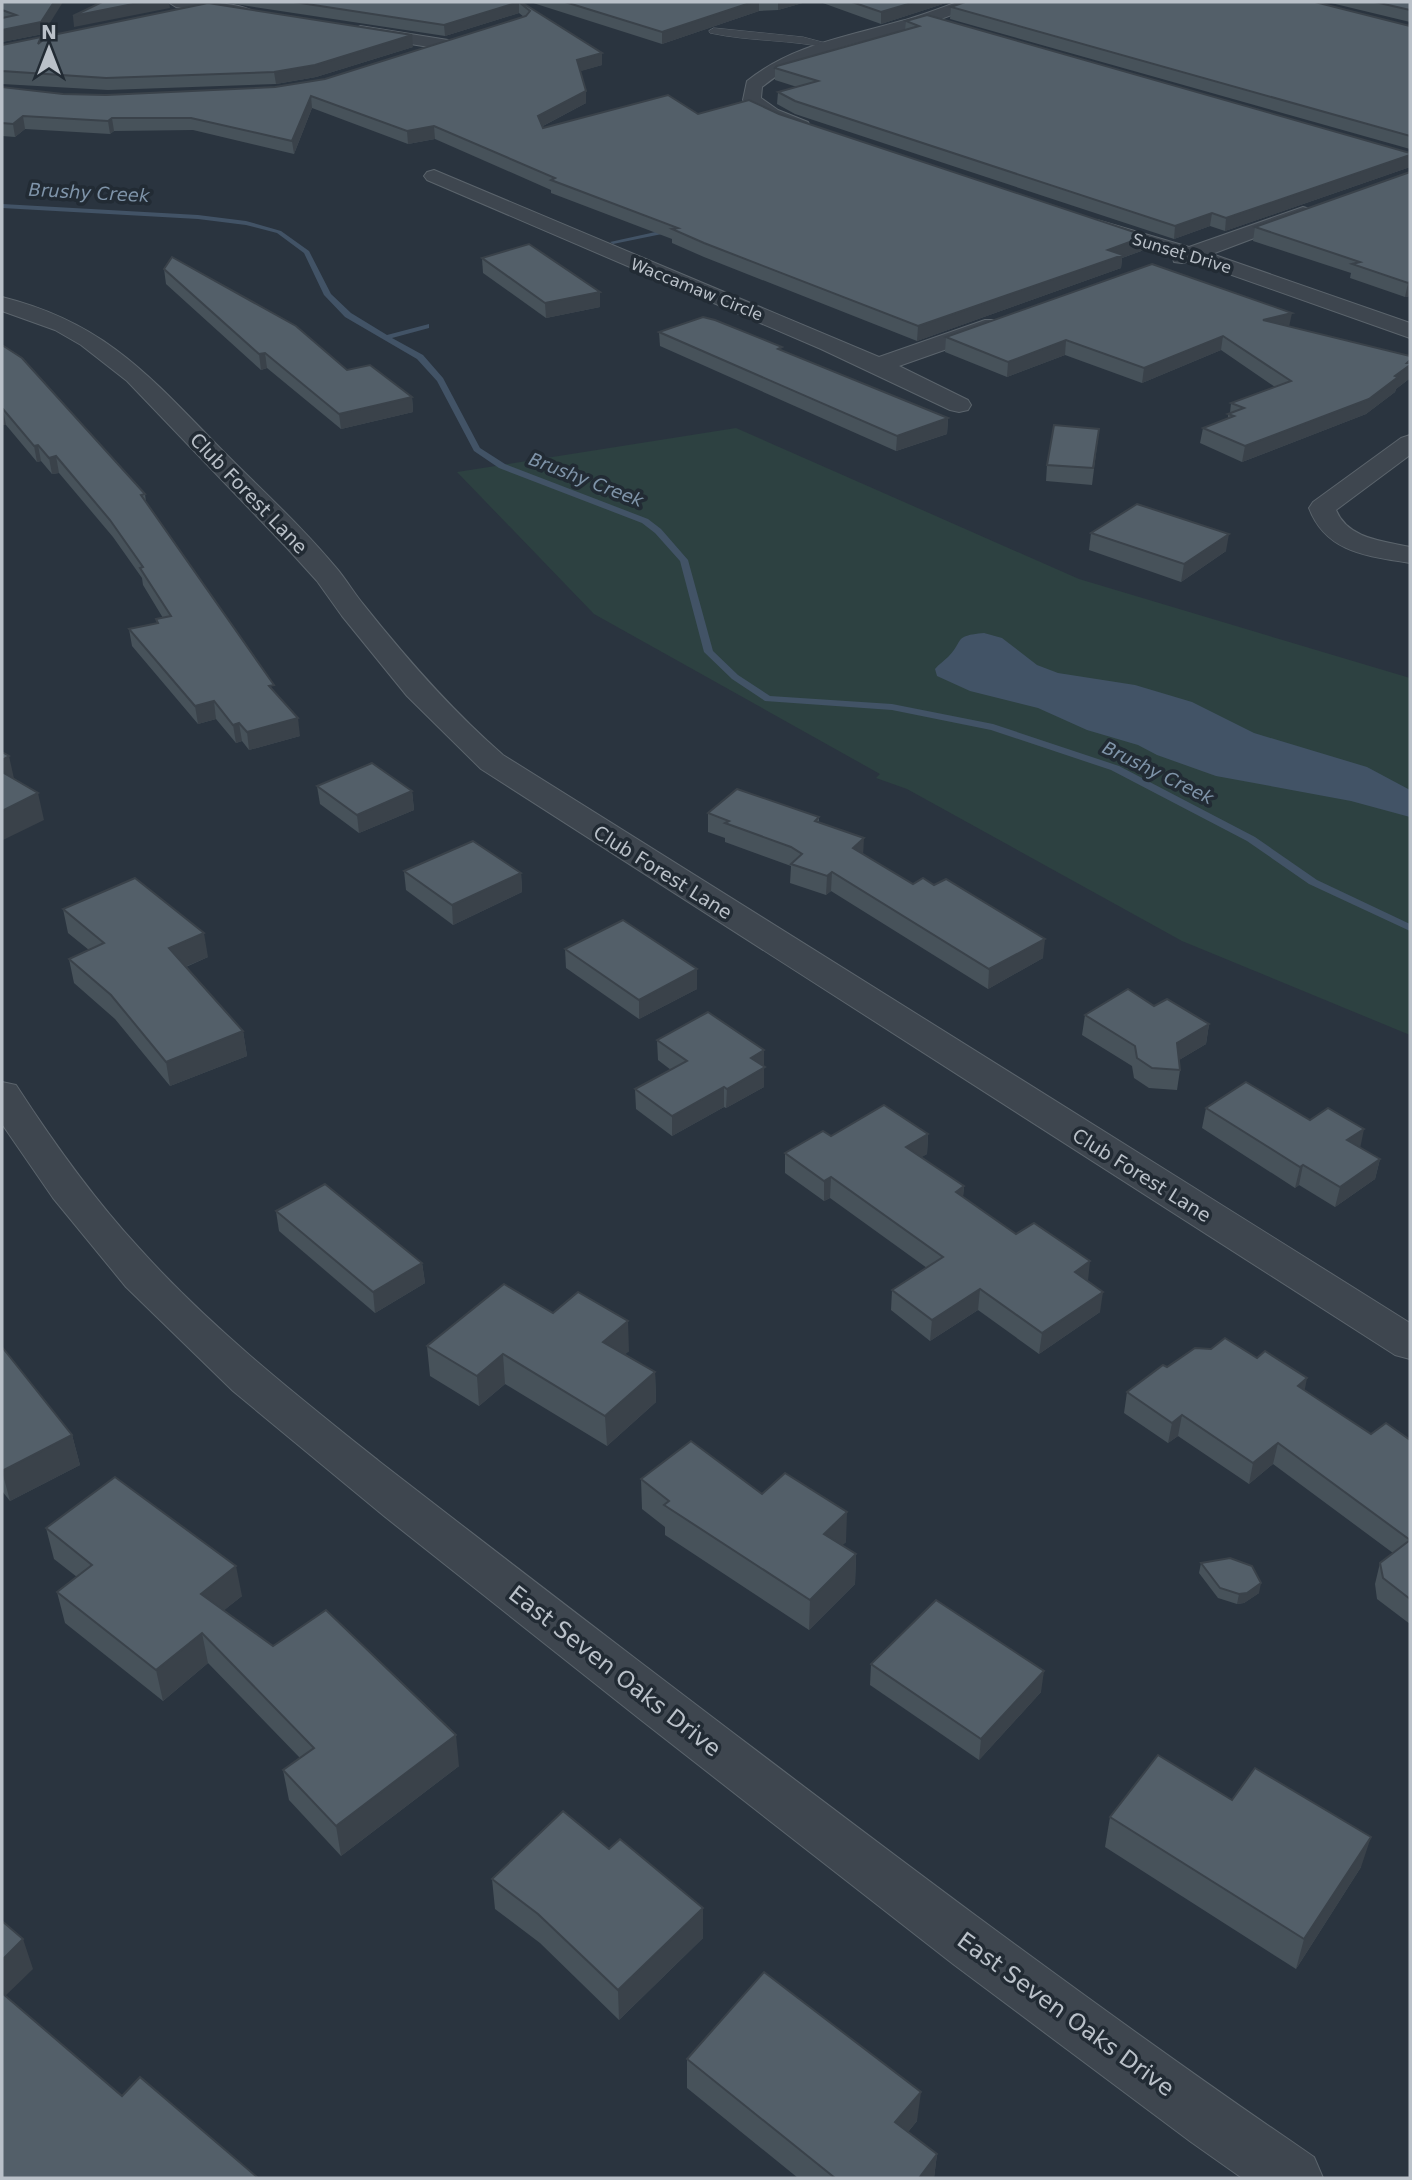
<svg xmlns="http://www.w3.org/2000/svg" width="1412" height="2180" font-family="'DejaVu Sans',sans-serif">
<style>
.green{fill:#2d4141}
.water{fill:#425366}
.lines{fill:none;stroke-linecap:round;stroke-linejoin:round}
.stream{fill:#425366;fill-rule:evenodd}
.lane-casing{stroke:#5b646c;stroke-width:1}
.street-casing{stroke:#5b646c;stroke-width:2}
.lane{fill:#3e464f;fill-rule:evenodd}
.street{fill:#3e464f;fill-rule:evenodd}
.wall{fill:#47525a}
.shaded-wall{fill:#3a424a}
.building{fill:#535f69;stroke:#3a424a;stroke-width:2}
.labels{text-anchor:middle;stroke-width:7;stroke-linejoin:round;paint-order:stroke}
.far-street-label{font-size:16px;fill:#bac1c9;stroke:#222b34}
.far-water-label{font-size:18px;font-style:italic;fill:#7f94a9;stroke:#222b34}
.street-label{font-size:19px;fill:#bac1c9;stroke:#222b34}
.near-street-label{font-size:23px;fill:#bac1c9;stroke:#222b34}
</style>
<rect width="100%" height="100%" fill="#2a343f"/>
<!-- green -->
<path class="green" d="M736 428 1079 579 1410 678V1035L1182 941 907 789 876 778 880 774 594 614 457 472Z"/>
<!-- water -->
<path class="water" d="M984 633 1002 638 1037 665 1058 673 1135 685 1192 702 1254 733 1367 767 1410 790V817L1351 801 1216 776 1157 755 1138 745 1087 730 1038 708 970 691 937 676 935 669C939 664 944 661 948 657 965 640 952 636 984 633Z"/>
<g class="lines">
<!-- stream -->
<g class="stream">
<path d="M2 204 198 215 246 221 281 231 309 251 331 294 351 313 387 335 429 324V328L392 338 423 355 443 378 480 448 505 464 648 519 661 529 688 560 713 651 738 675 770 696 892 704 993 724 1119 766 1255 837 1317 880 1410 924V931L1309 884 1247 841 1111 770 991 730 892 710 765 701 732 679 704 652 680 561 655 533 642 523 499 468 474 451 437 381 417 359 345 317 324 295 304 253 277 233 246 225 198 219 2 208Z"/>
<path d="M660 231 663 233 662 234 613 244 610 242Z"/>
</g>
<!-- lane casing -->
<g class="lane-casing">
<path id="lane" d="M714 28 803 37 837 46 832 49C792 39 751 42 710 33L709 31Z"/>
</g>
<!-- street casing -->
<g class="street-casing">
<g id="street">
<path d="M168 2C187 1 244 1 257 14L249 19 176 7Z"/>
<path d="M957 2H980L978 5C956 13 934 22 912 29 859 43 805 51 762 87L761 98 778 110 808 122 810 126 808 130C788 135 755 115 743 100L747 81C792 45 846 37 901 21 920 16 938 9 957 2Z"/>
<path d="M360 26 448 40 457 45 448 50 354 35 351 31Z"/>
<path d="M434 170 879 357 985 320H1001L1004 325 1001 330 899 366 968 400 971 405 968 410 959 412 950 410 821 349 427 180 424 176 427 172Z"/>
<path d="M1303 207 1310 209 1313 213 1310 217 1212 254 1410 323V338L1212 268 1191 261 1182 263 1174 262 1172 255 1090 230 1087 226 1090 222 1097 220 1189 247Z"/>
<path d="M2 297C102 322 147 373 216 444 257 486 301 525 338 570 347 581 354 593 363 604 406 658 451 710 503 755L1410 1323V1359L1395 1355 481 769 407 696 342 616 317 581 287 548 127 381 81 345 55 330 2 311Z"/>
<path d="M1410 435V455L1336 510C1348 539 1383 541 1410 547V563C1368 556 1326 553 1309 508L1313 502 1401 438Z"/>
<path d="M2 1082 16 1085C53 1142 93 1198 139 1248 211 1328 296 1395 380 1462 465 1528 551 1594 636 1659 859 1829 1082 1999 1314 2157L1323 2178H1242L1191 2142 953 1964 641 1720 384 1516 233 1391 126 1287 53 1198 2 1124Z"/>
</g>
</g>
<!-- lane -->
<use href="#lane" class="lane"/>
<!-- street -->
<use href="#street" class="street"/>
</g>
<!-- wall -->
<g class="wall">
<path d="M2 2 43 34 2 42Z"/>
<path d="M222 2H521L602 53V65L580 71 586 91V103L543 126V128L698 114H779L1146 236 1144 250 1122 258 1121 268 917 341 704 257 672 243V239L551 193V190L435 139 408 144 312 108 294 154 193 130 114 131 110 134 25 129 15 137 2 136V87L63 94 106 95 275 87 325 79 524 17 519 13 445 36Z"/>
<path d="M530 2H806L778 10 759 11 662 44Z"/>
<path d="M820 2H949L881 24Z"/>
<path d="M1327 2H1410V22Z"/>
<path d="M951 7 1410 26V149L950 19Z"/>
<path d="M906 21 1410 153V167L1225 231 1210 226 1174 239 795 114 777 104 778 92 797 87 775 80V68L905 30Z"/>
<path d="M42 41 413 47 316 77 276 84 108 90 2 84V45Z"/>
<path d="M1410 172V296L1405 297 1350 278 1351 273 1253 241 1255 227Z"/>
<path d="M482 258 600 307 546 318 483 273Z"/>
<path d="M164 269 347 370 412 397 413 412 341 429 267 368 261 370 166 284Z"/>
<path d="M1290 327 1410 356 1409 379 1396 389 1395 392 1366 414 1242 462 1200 443 1203 428 1228 418V414L1230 413 1231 403 1275 387 1221 350 1142 383 1065 355 1007 377 945 352 946 337Z"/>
<path d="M659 332 782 351 948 418 947 434 896 451 660 346Z"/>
<path d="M2 345 145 494 146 502 275 693 300 736 249 750 242 741 236 743 216 719 198 724 132 646 129 629 157 623 156 619 163 618 143 585 142 578 113 537 59 473 52 474 41 461 37 462 6 425H2Z"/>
<path d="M1099 429 1092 485 1046 481 1047 465Z"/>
<path d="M1091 533 1226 551 1181 582 1089 550Z"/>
<path d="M317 786 412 791 414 810 359 833 320 804Z"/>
<path d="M708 813 819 817V822L863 855 1043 958 988 989 831 891 826 895 790 883 791 866 725 842V838L708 832Z"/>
<path d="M404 871 521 873 522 892 453 925 406 890Z"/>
<path d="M63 909 208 957 186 967 243 1031 247 1056 170 1086 115 1019 74 983 69 959 89 950 68 933Z"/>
<path d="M565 949 697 989 639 1019 566 968Z"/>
<path d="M1154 1006 1209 1024 1206 1044 1179 1060 1180 1070 1177 1090 1149 1088 1134 1078 1132 1066 1082 1035 1085 1015Z"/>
<path d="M657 1040 764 1050V1087L726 1108 724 1107 672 1136 636 1109 635 1089 671 1070 658 1060Z"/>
<path d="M1206 1108 1310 1120 1380 1159 1375 1179 1335 1207 1299 1185 1295 1188 1202 1128Z"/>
<path d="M928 1134 927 1154 921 1157 964 1186 963 1197 1016 1234 1088 1281 1100 1312 1039 1354 978 1310 930 1341 891 1310 892 1290 927 1268 830 1198 824 1201 785 1173V1153L831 1136Z"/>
<path d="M276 1211 422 1263 425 1283 375 1313 279 1231Z"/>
<path d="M553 1313 629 1351 625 1354 655 1372 656 1402 607 1446 505 1384 479 1406 430 1376 427 1346Z"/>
<path d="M2 1347 72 1435 80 1465 10 1501 2 1491Z"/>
<path d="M1167 1367 1304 1391 1371 1434 1410 1440V1624L1377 1599 1375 1584 1380 1563 1393 1553 1273 1464 1249 1484 1178 1436 1168 1443 1124 1413 1127 1392Z"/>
<path d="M641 1479 846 1542 842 1545 856 1554 855 1584 809 1630 665 1535V1527L642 1509Z"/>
<path d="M46 1528 242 1596 224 1610 273 1646 459 1766 341 1856 289 1800 283 1770 300 1758 208 1663 163 1701 65 1623 57 1592 77 1577 54 1559Z"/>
<path d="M1201 1563 1259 1593 1244 1603 1237 1604 1218 1598 1199 1573Z"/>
<path d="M871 1664 1041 1692 979 1760 870 1685Z"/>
<path d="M1232 1800 1361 1867 1296 1969 1105 1847 1110 1817Z"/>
<path d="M609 1849 703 1938 619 2020 540 1943 495 1909 492 1879Z"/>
<path d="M687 2059 917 2121 908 2132 937 2154 934 2178H798L687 2088Z"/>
</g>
<!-- shaded-wall -->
<g class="shaded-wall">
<path d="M54 2H63L43 34 2 42V30Z"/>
<path d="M143 2H169L170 8 74 27 73 16Z"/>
<path d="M519 2V13L445 36 444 25Z"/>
<path d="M753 2H759V11L662 44V32Z"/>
<path d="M778 2H806L778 10Z"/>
<path d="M915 2H949L881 24V12Z"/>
<path d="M412 35 413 47 316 77 276 84 274 72Z"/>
<path d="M602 53V65L578 72 577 60Z"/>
<path d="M586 91V103L539 128 538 116Z"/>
<path d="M311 96 312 108 294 154 292 141Z"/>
<path d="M23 116 25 129 15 137 13 124Z"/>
<path d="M112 118 114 131 110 134 108 121Z"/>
<path d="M434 126 435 139 408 144 407 131Z"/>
<path d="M1410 155V167L1225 231 1226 218Z"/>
<path d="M1212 213 1210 226 1174 239 1175 226Z"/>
<path d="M1146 236 1144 250 1122 258 1121 268 917 341 918 326 1108 250Z"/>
<path d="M1410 282V296L1405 297 1408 283Z"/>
<path d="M600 292V307L546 318 545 303Z"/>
<path d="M1292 313 1289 327 1263 320Z"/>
<path d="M1223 336 1221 350 1142 383 1144 368Z"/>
<path d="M1066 340 1065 355 1007 377 1008 362Z"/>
<path d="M265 353 267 368 261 370 259 354Z"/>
<path d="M1410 360 1409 379 1396 389 1395 392 1366 414 1242 462 1245 446 1395 376Z"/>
<path d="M412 397 413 412 341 429 339 414Z"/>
<path d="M2 409H3L6 425H2Z"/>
<path d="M948 418 947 434 896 451 897 436Z"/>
<path d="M38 445 41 461 37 462 34 446Z"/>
<path d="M56 456 59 473 52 474 49 458Z"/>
<path d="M1229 534 1226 551 1181 582 1184 564Z"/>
<path d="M214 701 216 719 198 724 195 706Z"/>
<path d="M298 718 300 736 249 750 247 732Z"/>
<path d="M239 723 242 741 236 743 233 725Z"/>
<path d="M9 756 15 783 2 789V760Z"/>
<path d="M412 791 414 810 359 833 357 815Z"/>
<path d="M38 793 44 820 3 840 2 834V811Z"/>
<path d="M864 838 863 857 853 848Z"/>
<path d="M832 872 831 891 826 895 827 876Z"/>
<path d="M521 873 522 892 453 925 452 905Z"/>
<path d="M204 933 208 957 173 972 169 948Z"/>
<path d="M1045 939 1043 958 988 989 989 969Z"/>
<path d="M697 969V989L639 1019V1000Z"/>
<path d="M1209 1024 1206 1044 1174 1063 1177 1043Z"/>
<path d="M243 1031 247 1056 170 1086 166 1062Z"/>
<path d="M764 1050V1087L726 1108 727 1089 751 1058Z"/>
<path d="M724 1087V1107L672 1136V1116Z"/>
<path d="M1364 1129 1360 1149 1347 1140Z"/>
<path d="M928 1134 927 1154 905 1167 906 1147Z"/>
<path d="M1380 1159 1375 1179 1335 1207 1340 1187Z"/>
<path d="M1303 1165 1299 1185 1295 1188 1300 1167Z"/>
<path d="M831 1177 830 1198 824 1201V1181Z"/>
<path d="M964 1186 962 1206 956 1192Z"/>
<path d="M1090 1261 1088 1281 1075 1272Z"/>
<path d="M422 1263 425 1283 375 1313 373 1292Z"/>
<path d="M980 1289 978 1310 930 1341 932 1320Z"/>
<path d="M1103 1292 1100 1312 1039 1354 1042 1333Z"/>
<path d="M628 1321 629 1351 605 1372 603 1342Z"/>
<path d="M503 1354 505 1384 479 1406 477 1376Z"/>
<path d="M655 1372 656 1402 607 1446 605 1416Z"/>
<path d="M1307 1378 1303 1399 1298 1386Z"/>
<path d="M1182 1415 1178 1436 1168 1443 1172 1423Z"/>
<path d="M72 1435 80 1465 10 1501 2 1471Z"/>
<path d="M1278 1443 1273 1464 1249 1484 1253 1463Z"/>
<path d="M847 1512 846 1542 823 1564 824 1534Z"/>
<path d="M856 1554 855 1584 809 1630 810 1600Z"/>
<path d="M236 1566 242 1596 207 1624 201 1594Z"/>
<path d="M1261 1583 1259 1593 1244 1603 1237 1604 1239 1594Z"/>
<path d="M202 1633 208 1663 163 1701 156 1670Z"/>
<path d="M1044 1671 1041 1692 979 1760 981 1739Z"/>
<path d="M456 1735 459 1766 341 1856 336 1826Z"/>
<path d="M1371 1837 1361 1867 1296 1969 1304 1939Z"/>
<path d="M703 1908V1938L619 2020 618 1990Z"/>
<path d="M23 1939 33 1969 2 1999V1960Z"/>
<path d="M921 2092 917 2121 892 2151 895 2122Z"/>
<path d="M937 2154 934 2178H919Z"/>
</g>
<!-- building -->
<g class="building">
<path d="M2 2H54L41 22 2 30V18L16 15 2 10Z"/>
<path d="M102 2H143L73 16Z"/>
<path d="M294 2H521L602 53 577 60 586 91 538 116 543 128 668 95 698 114 749 100 779 114 1146 236 1108 250 1123 255 918 326 704 243 672 229 678 228 551 180 555 178 434 126 407 131 311 96 292 141 191 118H112L108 121 23 116 13 124 2 123V87L63 94 106 95 275 87 325 79 526 16 530 11 519 2 444 25Z"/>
<path d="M565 2H753L662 32Z"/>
<path d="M852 2H915L881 12Z"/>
<path d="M965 2H1315L1410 26V136L951 7Z"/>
<path d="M1375 2H1410V10Z"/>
<path d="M208 3 412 35 315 65 274 72 106 78 2 71V45L41 37 38 44 48 36Z"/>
<path d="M927 15 1410 153V155L1226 218 1212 213 1175 226 795 101 778 92 818 81 775 68 777 66 919 26 906 21Z"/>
<path d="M1410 172V282L1408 283 1352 264 1360 262 1255 227Z"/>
<path d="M529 244 600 292 545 303 482 258Z"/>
<path d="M172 257 296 326 347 370 370 365 412 397 339 414 265 353 259 354 164 269Z"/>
<path d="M1152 264 1292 313 1263 320 1410 356V360L1407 363H1410V365L1395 376 1398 377 1369 399 1245 446 1203 428 1234 416 1228 414 1244 408 1231 403 1291 381 1223 336 1144 368 1066 340 1008 362 946 337Z"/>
<path d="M703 317 715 320 782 347 778 349 948 418 897 436 659 332Z"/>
<path d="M2 345 22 358 145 494 141 495 274 685 269 686 298 718 247 732 239 723 233 725 214 701 195 706 129 629 158 623 156 619 171 616 140 568 143 567 110 520 56 456 49 458 38 445 34 446 3 409H2Z"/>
<path d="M1054 425 1099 429 1093 468 1047 465Z"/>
<path d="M1137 504 1229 534 1184 564 1091 533Z"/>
<path d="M2 752 9 756 2 760Z"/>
<path d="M372 763 412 791 357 815 317 786Z"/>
<path d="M2 772 38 793 2 811Z"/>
<path d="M737 789 819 817 815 821 864 838 853 848 913 884 923 878 934 885 946 879 1045 939 989 969 832 872 827 876 791 864 802 854 791 847 725 823 729 821 708 813Z"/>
<path d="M473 841 521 873 452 905 404 871Z"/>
<path d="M135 878 204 933 169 948 243 1031 166 1062 111 995 69 959 104 943 63 909Z"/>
<path d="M623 920 697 969 639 1000 565 949Z"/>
<path d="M1128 989 1154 1006 1167 999 1209 1024 1177 1043 1180 1070 1152 1068 1137 1058 1135 1046 1085 1015Z"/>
<path d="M708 1012 764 1050 751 1058 765 1067 727 1089 724 1087 672 1116 635 1089 687 1061 657 1040Z"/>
<path d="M1246 1082 1310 1120 1328 1108 1364 1129 1347 1140 1380 1159 1340 1187 1303 1165 1300 1167 1206 1108Z"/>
<path d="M884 1105 928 1134 906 1147 964 1186 956 1192 1016 1234 1034 1223 1090 1261 1075 1272 1103 1292 1042 1333 980 1289 932 1320 892 1290 943 1257 831 1177 824 1181 785 1153 823 1131 831 1136Z"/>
<path d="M325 1184 422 1263 373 1292 276 1211Z"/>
<path d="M504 1284 553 1313 578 1292 628 1321 603 1342 655 1372 605 1416 503 1354 477 1376 427 1346Z"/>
<path d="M1225 1338 1257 1358 1265 1351 1307 1378 1298 1386 1371 1434 1386 1423 1410 1440V1599L1383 1578 1380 1563 1410 1540 1278 1443 1253 1463 1182 1415 1172 1423 1127 1392 1163 1365 1167 1367 1195 1348 1211 1349Z"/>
<path d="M2 1347 72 1435 2 1471Z"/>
<path d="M691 1441 762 1494 785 1473 847 1512 824 1534 856 1554 810 1600 664 1505 669 1501 641 1479Z"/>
<path d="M115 1477 236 1566 201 1594 273 1646 326 1610 456 1735 336 1826 283 1770 314 1748 202 1633 156 1670 57 1592 92 1565 46 1528Z"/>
<path d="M1230 1558 1252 1566 1261 1583 1247 1593 1239 1594 1220 1588 1201 1563Z"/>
<path d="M936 1600 1044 1671 981 1739 871 1664Z"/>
<path d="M1158 1755 1232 1800 1255 1768 1371 1837 1304 1939 1110 1817Z"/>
<path d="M563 1811 609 1849 620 1839 703 1908 618 1990 538 1914 492 1879Z"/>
<path d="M2 1921 23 1939 2 1960Z"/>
<path d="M764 1972 921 2092 895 2122 937 2154 919 2178H835L687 2059Z"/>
<path d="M2 1993 122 2096 140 2077 258 2178H2Z"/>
</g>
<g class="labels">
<!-- far-street labels -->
<g class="far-street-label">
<text transform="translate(1182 253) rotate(17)" y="6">Sunset Drive</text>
<text transform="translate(697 289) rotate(22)" y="6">Waccamaw Circle</text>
</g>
<!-- far-water labels -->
<g class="far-water-label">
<text transform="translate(89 193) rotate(3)" y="6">Brushy Creek</text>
<text transform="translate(586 480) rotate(21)" y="6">Brushy Creek</text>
<text transform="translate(1158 773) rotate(26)" y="6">Brushy Creek</text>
</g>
<!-- street labels -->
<g class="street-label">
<text transform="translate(249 493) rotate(46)" y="7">Club Forest Lane</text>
<text transform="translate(663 872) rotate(32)" y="7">Club Forest Lane</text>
<text transform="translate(1142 1175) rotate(32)" y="7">Club Forest Lane</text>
</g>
<!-- near-street labels -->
<g class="near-street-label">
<text transform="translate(615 1671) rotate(38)" y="8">East Seven Oaks Drive</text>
<text transform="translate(1066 2014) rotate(36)" y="8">East Seven Oaks Drive</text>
</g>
</g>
<!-- border -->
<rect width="1412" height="2180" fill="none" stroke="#bac1c9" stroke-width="7"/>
<!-- north arrow -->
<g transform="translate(49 49)" stroke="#222b34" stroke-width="5" paint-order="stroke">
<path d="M0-5L12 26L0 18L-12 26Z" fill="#bac1c9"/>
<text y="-10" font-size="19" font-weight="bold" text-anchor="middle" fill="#bac1c9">N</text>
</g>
</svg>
